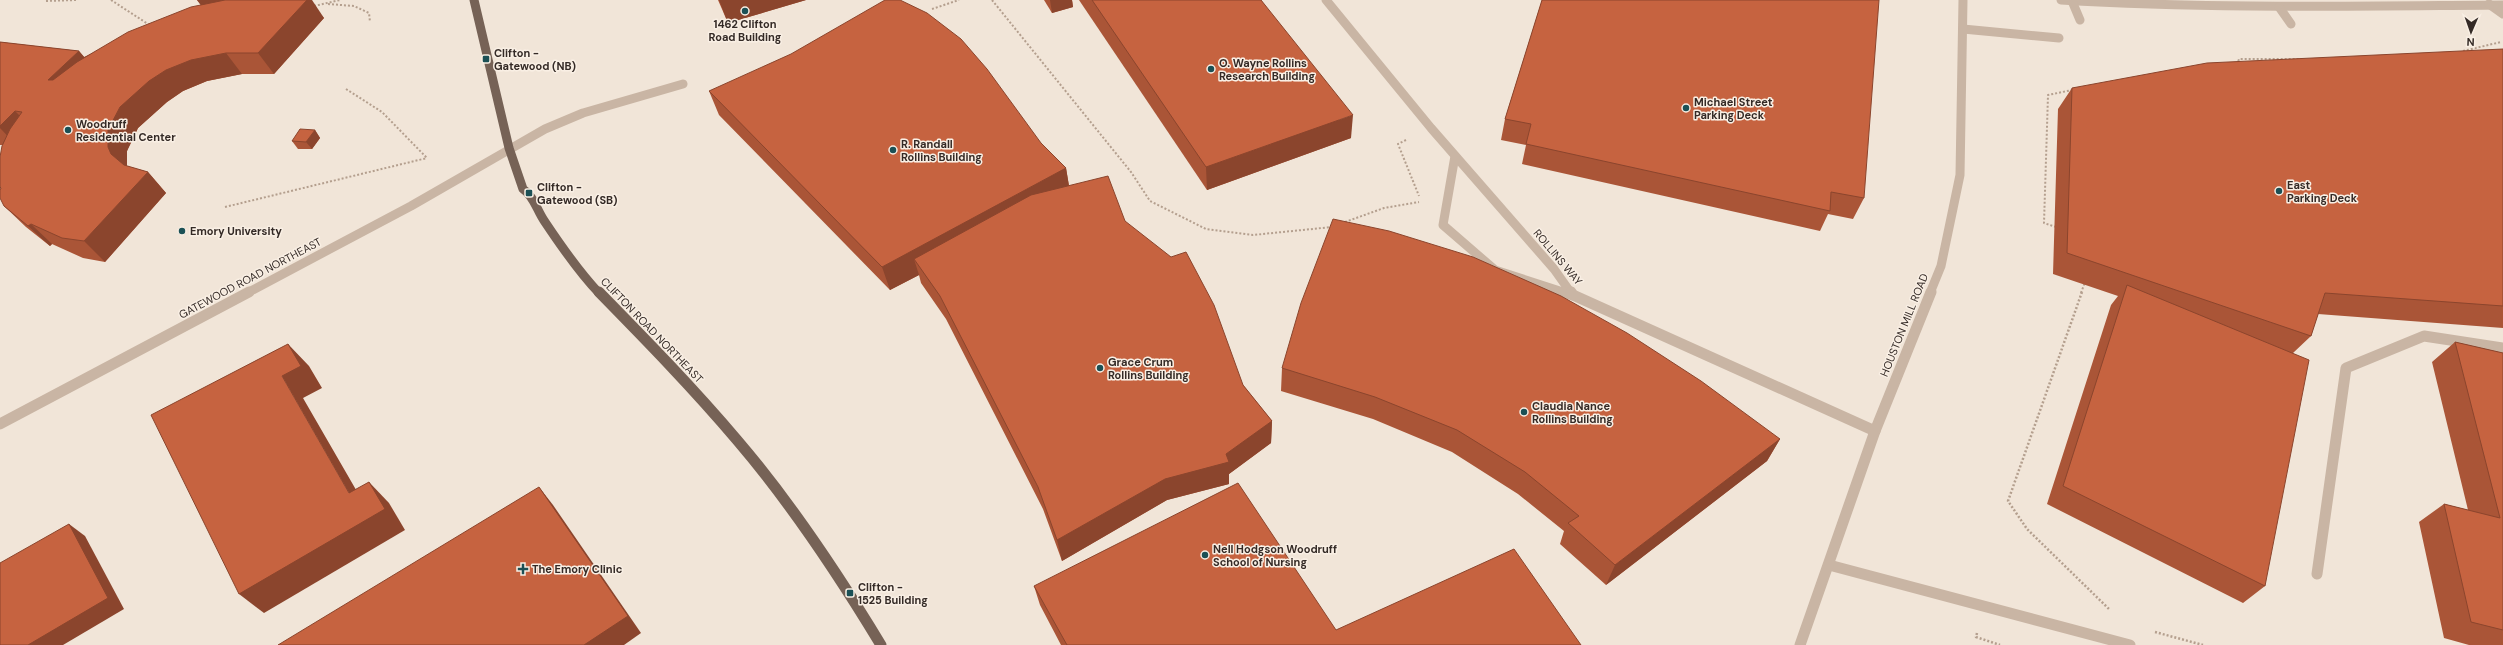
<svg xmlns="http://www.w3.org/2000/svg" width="2503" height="645" font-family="'DM Sans',sans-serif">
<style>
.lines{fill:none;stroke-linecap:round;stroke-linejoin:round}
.path-far1{stroke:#b49f8e;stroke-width:2;stroke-dasharray:2 2;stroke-linecap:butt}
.path{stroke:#b49f8e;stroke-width:2.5;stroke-dasharray:2 2;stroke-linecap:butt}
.minor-far1{stroke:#c9b5a4;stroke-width:9}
.minor{stroke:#c9b5a4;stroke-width:11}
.major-far1{stroke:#766256;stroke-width:9}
.major{stroke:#766256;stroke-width:11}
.wall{fill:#aa5537}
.shaded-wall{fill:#8b452d}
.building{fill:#c66340;stroke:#8b452d}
.poi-dot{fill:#1b5055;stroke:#f9efe4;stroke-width:1.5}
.labels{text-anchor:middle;stroke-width:3;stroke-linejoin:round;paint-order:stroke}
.poi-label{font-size:11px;font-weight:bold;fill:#342a26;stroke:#f9efe4;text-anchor:start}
.street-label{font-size:11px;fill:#342a26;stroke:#f9efe4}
</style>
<rect width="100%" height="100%" fill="#f1e5d8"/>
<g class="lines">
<!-- path-far1 -->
<g class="path-far1">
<path d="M111 0 151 26"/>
<path d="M992 0 1131 172 1150 201 1206 229 1253 235 1332 227"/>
<path d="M46 1 78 0"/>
<path d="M328 4 354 6 369 13 370 22"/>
<path d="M314 6 340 0"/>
<path d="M932 9 959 0"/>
<path d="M2463 51 2501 42"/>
<path d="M2237 65 2239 59H2301"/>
<path d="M346 89 382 112 427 158"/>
<path d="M1406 140 1398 144 1419 196"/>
<path d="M225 207 427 158"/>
<path d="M1345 222 1384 208 1419 202"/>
<path d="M2056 227 2044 223 2048 95 2072 90"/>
<path d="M2081 293 2085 282"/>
</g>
<!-- path -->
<g class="path">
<path d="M2082 292 2008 501 2027 529 2109 609"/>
<path d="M2155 632 2203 645"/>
<path d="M1977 633 1976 637 2000 645"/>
</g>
<!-- minor-far1 -->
<g class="minor-far1">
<path d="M1326 0 1431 128 1554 269 1571 293"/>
<path d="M2061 0C2208 9 2356 6 2503 5"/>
<path d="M2072 1 2080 20"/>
<path d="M2489 4 2503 14"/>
<path d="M2279 7 2291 24"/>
<path d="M1963 29 2059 38"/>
<path d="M1455 156 1443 225 1495 270 1566 293"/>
<path d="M247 293 411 206 545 129 583 113 683 84"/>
<path d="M1930 293 1941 266 1960 175 1963 0"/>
</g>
<!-- minor -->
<g class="minor">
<path d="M1563 292 1573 295"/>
<path d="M1571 292 1573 295 1875 431"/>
<path d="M0 424 249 292"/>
<path d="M1829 565 2130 645"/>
<path d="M2317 574 2346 368 2424 336 2503 348"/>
<path d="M1800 645 1875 431 1931 292"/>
</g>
<!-- major-far1 -->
<path class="major-far1" d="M474 0 509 148 523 189C534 196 537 211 545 222 561 246 579 272 599 293"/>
<!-- major -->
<path class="major" d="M599 292C646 340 693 388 737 440 791 503 838 574 881 645"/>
</g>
<!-- wall -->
<g class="wall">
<path d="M197 0H307L324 18 274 74H242L207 81 183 91 167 102 138 128 127 151V166L148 172 166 193 105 262 83 258 52 244 50 246 26 227 4 206 1 189 3 145H0V42L79 51 84 57 201 5Z"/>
<path d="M718 0H806L728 23Z"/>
<path d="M1044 0H1072L1073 7 1052 13Z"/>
<path d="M1079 0H1261L1351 138 1207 190Z"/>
<path d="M1542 0 1864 198 1853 219 1828 214 1820 231 1522 164 1526 145 1501 140 1505 119Z"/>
<path d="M2503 49V328L2318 314 2311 336 2293 353 2265 586 2243 603 2047 504 2111 305 2118 296 2053 274 2058 109 2072 88Z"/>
<path d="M709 91 1041 143 1066 168 1069 186 1125 221 1243 385 1272 421 1271 443 1229 474V484L1167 500 1062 561 1043 509 946 319 921 283 919 275 890 290 719 115Z"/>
<path d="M315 130 320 138 312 149H298L292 141Z"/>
<path d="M2455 342 2503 353V645H2469L2444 638 2419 522 2444 504 2468 510 2432 362Z"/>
<path d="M1282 368 1780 439 1767 461 1606 585 1560 544 1564 531 1518 494 1452 452 1373 419 1281 391Z"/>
<path d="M1034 586 1336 630 1581 645H1061L1040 605Z"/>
</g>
<!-- shaded-wall -->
<g class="shaded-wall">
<path d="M197 0H245L212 20Z"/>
<path d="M307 0H312L324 18 274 74 258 53Z"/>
<path d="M719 0H806L728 23Z"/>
<path d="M1050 0H1072L1073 7 1052 13Z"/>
<path d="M79 51 97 72 67 101 48 80Z"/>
<path d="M226 53 242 74 207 81 183 91 167 102 138 128 127 151V168L111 154 108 147V130L120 107 149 81 166 70 191 60Z"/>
<path d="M15 111 36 132 19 148 0 128V126Z"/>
<path d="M1353 115 1351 138 1207 190 1206 167Z"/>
<path d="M315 130 320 138 312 149 306 142Z"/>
<path d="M1066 168 1070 192 914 259 919 275 890 290 882 267Z"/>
<path d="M148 172 166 193 105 262 84 241Z"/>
<path d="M31 224 52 244 50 246 28 226Z"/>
<path d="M288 344 309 366 322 388 303 398 370 514 349 493 282 376Z"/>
<path d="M1272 421 1271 443 1229 474V484L1167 500 1062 561 1057 540 1165 479 1226 454Z"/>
<path d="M1780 439 1767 461 1606 585 1615 565Z"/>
<path d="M369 482 389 503 405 530 264 613 239 594Z"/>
<path d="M539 487 553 505 641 633 624 645H584Z"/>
<path d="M69 524 85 536 124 609 63 645H28Z"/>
</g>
<!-- building -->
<g class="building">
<path d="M225 0H307L258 53H226L191 60 166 70 149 81 120 107 108 130V147L111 154 124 165 148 172 84 241 62 238 31 224 28 226 4 206 0 198V189H1L0 186V157L2 146 10 129 22 112 15 111 0 126V42L79 51 48 80H53L77 62 128 32 191 7Z"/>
<path d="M885 0H900L927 13 961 39 987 69 1041 143 1066 168 882 267 709 91 791 54Z"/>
<path d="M1092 0H1261L1353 115 1206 167Z"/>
<path d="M1542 0H1879L1864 198 1831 192 1830 211 1526 144 1531 124 1505 119Z"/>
<path d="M2503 49V306L2325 293 2311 336 2067 253 2072 88 2207 63Z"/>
<path d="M300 129 315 130 306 142 292 141Z"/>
<path d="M1108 176 1125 221 1171 257 1186 252 1214 305 1243 385 1272 421 1226 454 1229 462 1165 479 1057 540 1038 487 940 296 914 259 1031 195Z"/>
<path d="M1333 219 1389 231 1473 257 1561 296 1627 333 1701 381 1780 439 1615 565 1568 523 1579 516 1525 472 1457 430 1375 397 1282 368 1301 303Z"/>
<path d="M2127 285 2309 360 2265 586 2063 486Z"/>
<path d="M2455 342 2503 353V630L2471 622 2444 504 2500 518Z"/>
<path d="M288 344 301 366 282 376 349 493 369 482 385 509 239 594 151 415Z"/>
<path d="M1238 483 1336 630 1514 549 1581 645H1067L1034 586Z"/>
<path d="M539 487 628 616 584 645H278Z"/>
<path d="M69 524 108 598 28 645H0V563Z"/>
</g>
<!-- markers -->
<g class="poi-dot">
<circle cx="745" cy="11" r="4"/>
<rect x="482" y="55" width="8" height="8" rx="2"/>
<circle cx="1211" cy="69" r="4"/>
<circle cx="1686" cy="108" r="4"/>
<circle cx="68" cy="130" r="4"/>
<circle cx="893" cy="150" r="4"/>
<circle cx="2279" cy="191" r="4"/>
<rect x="525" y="189" width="8" height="8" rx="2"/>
<circle cx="182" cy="231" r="4"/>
<circle cx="1100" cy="368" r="4"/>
<circle cx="1524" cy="412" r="4"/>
<circle cx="1205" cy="555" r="4"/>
<path d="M521 563h4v4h4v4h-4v4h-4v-4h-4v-4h4z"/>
<rect x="846" y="589" width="8" height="8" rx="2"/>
</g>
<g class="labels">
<!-- poi labels -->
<g class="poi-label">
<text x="745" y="28" text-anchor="middle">1462 Clifton<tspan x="745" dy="13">Road Building</tspan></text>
<text x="494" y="57">Clifton -<tspan x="494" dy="13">Gatewood (NB)</tspan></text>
<text x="1219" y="67">O. Wayne Rollins<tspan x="1219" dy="13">Research Building</tspan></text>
<text x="1694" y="106">Michael Street<tspan x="1694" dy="13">Parking Deck</tspan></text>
<text x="76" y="128">Woodruff<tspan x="76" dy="13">Residential Center</tspan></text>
<text x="901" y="148">R. Randall<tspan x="901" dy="13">Rollins Building</tspan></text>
<text x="2287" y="189">East<tspan x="2287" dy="13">Parking Deck</tspan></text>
<text x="537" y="191">Clifton -<tspan x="537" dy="13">Gatewood (SB)</tspan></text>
<text x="190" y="235">Emory University</text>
<text x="1108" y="366">Grace Crum<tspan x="1108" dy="13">Rollins Building</tspan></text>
<text x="1532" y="410">Claudia Nance<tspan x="1532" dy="13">Rollins Building</tspan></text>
<text x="1213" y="553">Nell Hodgson Woodruff<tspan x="1213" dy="13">School of Nursing</tspan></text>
<text x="532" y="573">The Emory Clinic</text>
<text x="858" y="591">Clifton -<tspan x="858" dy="13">1525 Building</tspan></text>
</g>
<!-- street labels -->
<g class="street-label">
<text transform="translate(1558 257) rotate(50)" y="4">ROLLINS WAY</text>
<text transform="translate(250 278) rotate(-28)" y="4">GATEWOOD ROAD NORTHEAST</text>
<text transform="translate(1904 325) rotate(-68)" y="4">HOUSTON MILL ROAD</text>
<text transform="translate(652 330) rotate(46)" y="4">CLIFTON ROAD NORTHEAST</text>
</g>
</g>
<!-- north arrow -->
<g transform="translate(2471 32) rotate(182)" stroke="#f9efe4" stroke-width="3" paint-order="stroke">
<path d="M0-3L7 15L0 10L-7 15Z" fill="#342a26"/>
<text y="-6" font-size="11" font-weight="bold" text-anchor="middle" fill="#342a26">N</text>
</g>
</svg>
